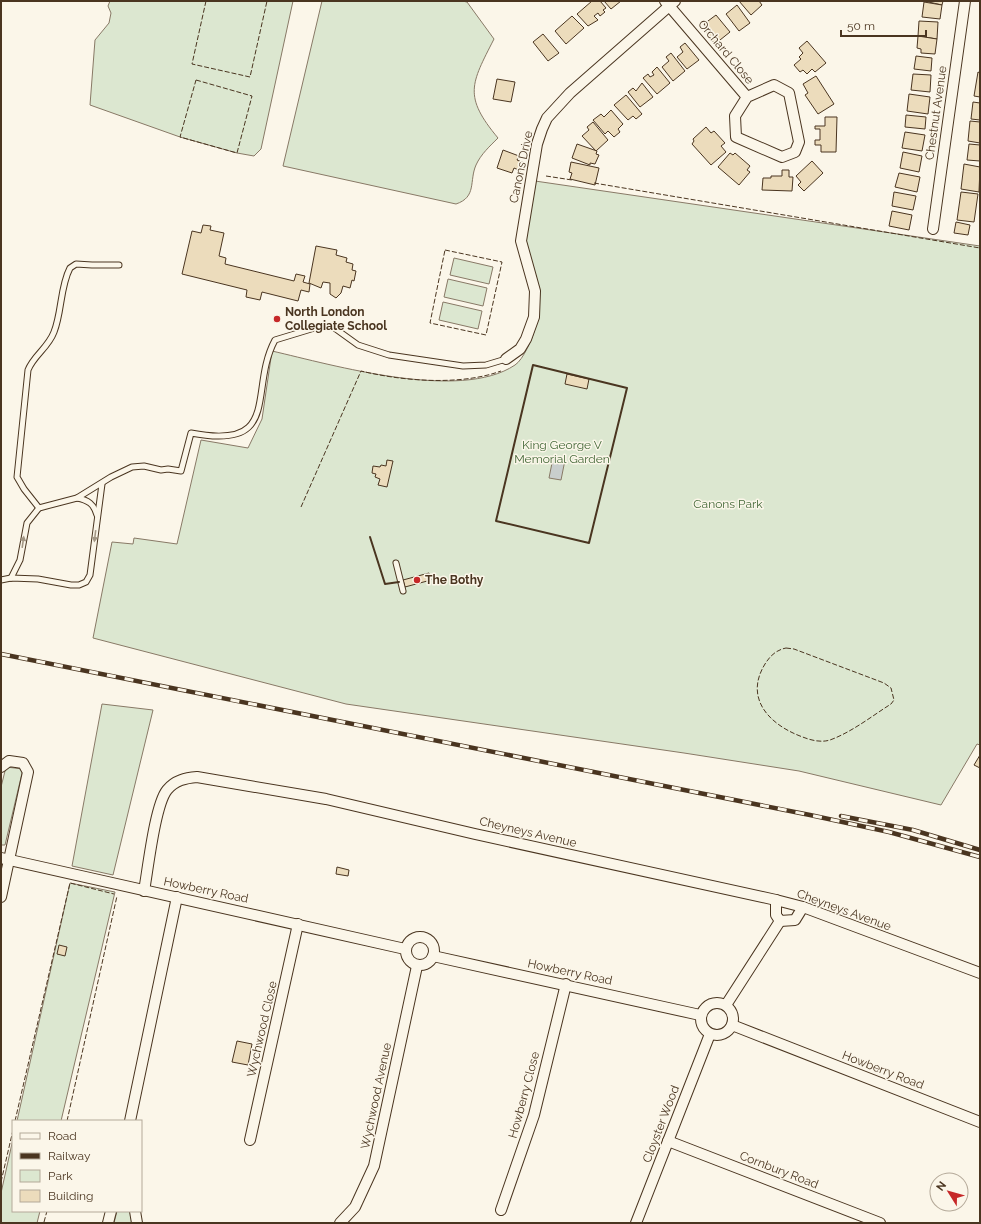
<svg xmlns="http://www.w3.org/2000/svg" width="981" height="1224" font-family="Raleway,sans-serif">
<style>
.green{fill:#dce7d0;stroke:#887966}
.water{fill:#c9cecd;stroke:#887966}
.building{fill:#ecdcbc;stroke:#4a3520}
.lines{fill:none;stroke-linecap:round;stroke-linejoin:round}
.lane-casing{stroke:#4a3520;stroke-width:7}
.street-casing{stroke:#4a3520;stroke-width:12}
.lane{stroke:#fbf6e9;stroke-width:5}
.street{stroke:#fbf6e9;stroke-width:10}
.rail-casing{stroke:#4a3520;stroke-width:4.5}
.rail{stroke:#fbf6e9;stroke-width:3;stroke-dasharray:9;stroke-linecap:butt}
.fence{stroke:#4a3520;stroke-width:1;stroke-dasharray:5 2;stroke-linecap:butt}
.wall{stroke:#4a3520;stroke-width:2}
.oneway{fill:#a29684}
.poi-dot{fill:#c62828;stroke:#fbf6e9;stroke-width:1.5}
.labels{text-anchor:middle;stroke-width:3;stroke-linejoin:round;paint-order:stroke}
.street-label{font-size:12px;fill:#4a3520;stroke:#fbf6e9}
.poi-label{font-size:12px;font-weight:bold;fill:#4a3520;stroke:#fbf6e9;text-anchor:start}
.park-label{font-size:12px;fill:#436837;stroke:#fbf6e9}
</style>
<rect width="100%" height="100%" fill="#fbf6e9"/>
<!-- green -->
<g class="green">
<path d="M110 1H293L261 149 254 156 237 153 180 137 90 105 95 40 109 23 111 13 108 6Z"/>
<path d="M322 1H462L467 2 494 39C471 84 463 96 498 138 490 146 481 154 476 165 469 181 477 197 456 204L283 166Z"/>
<path d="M535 181 980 246V745L977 744 941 805 799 771 684 753 346 704 93 638 112 542 133 544 134 538 177 544 201 440 248 448 262 419 272 351C333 365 460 402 515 365 523 360 533 338 535 328 536 322 534 313 533 307 530 285 525 261 525 238 525 219 532 199 535 181Z"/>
<path d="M454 258 493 267 489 284 450 275Z"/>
<path d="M448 279 487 288 483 306 444 297Z"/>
<path d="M443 302 482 311 478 329 439 320Z"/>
<path d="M102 704 153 710 113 875 72 866Z"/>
<path d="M6 767 23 769 5 845H1V787Z"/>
<path d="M70 883 115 892 61 1121H17Z"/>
<path d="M13 1139V1211H40L37 1223H1V1193Z"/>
<path d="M117 1211H130L132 1223H114Z"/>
</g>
<!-- water -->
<path class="water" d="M553 458 565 460 561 480 549 478Z"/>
<!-- building -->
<g class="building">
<path d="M592 1H600L606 8 603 10 605 12 600 16 598 13 594 16 598 20 588 26 577 14Z"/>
<path d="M604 1H621L611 9Z"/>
<path d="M739 1H759L762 5 751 15Z"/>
<path d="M924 1H943L942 5Z"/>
<path d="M924 2 942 5 940 19 922 17Z"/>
<path d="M737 5 750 23 739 31 726 14Z"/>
<path d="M716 15 730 32 715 44 704 30 707 28 704 24Z"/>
<path d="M572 16 584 28 566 44 555 31Z"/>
<path d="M919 21 938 22 937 39 918 36Z"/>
<path d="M543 34 559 53 548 61 533 42Z"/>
<path d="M918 36 937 39 935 54 921 53V49L917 48Z"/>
<path d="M807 41 826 63 815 72 812 69 807 74 803 70 800 72 794 65 801 59 799 57 803 53 799 48Z"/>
<path d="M685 43 699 60 687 69 677 57 683 52 680 47Z"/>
<path d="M671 53 685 71 673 81 662 67 669 61 666 57Z"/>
<path d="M916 56 932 58 931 71 914 69Z"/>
<path d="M657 67 670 83 657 94 643 78 648 74 650 77 654 75 652 72Z"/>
<path d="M978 72 980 73V97L974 96Z"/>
<path d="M913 74 931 75 930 92 911 90Z"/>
<path d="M816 76 834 104 818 114 805 95 808 93 803 84Z"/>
<path d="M497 79 515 82 511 102 493 99Z"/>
<path d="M642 83 653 97 640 107 628 92 633 88 636 91Z"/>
<path d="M909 94 930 97 928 114 907 111Z"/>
<path d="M626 95 642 114 636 119 633 116 628 120 614 105Z"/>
<path d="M973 102 980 103V120L971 119Z"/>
<path d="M611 110 623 124 618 129 620 132 614 137 608 131 605 134 593 120 601 114 604 117Z"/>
<path d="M906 115 926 117 925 129 905 127Z"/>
<path d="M825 117H837L836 152H821V145H815V140H820V129H815V126H825Z"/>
<path d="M970 121 980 122V143L968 141Z"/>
<path d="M593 122 608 140 596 151 582 136 589 130 587 127Z"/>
<path d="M706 127 711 133 714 131 725 143 721 146 726 152 711 165 692 144 694 141 693 139Z"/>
<path d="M905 132 925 135 922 151 902 148Z"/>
<path d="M577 144 597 151 596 154 599 155 595 164 590 163V165L572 158Z"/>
<path d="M969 144 980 145V161L967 160Z"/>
<path d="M503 150 519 156 517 160 524 163 521 171 514 168 512 173 497 168Z"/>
<path d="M903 152 922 156 919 172 900 168Z"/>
<path d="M730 153 733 155 735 153 750 166 747 170 750 172 739 185 718 167Z"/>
<path d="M812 161 823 173 804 191 798 185 801 182 796 176Z"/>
<path d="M571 162 599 168 595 185 570 179 572 173 569 172Z"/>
<path d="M964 164 980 167 979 192 961 189Z"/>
<path d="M782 170H789V177H793L792 191 762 190 763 178H771V176H782Z"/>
<path d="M899 173 920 177 917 192 895 187Z"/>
<path d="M894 192 916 196 913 210 892 206Z"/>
<path d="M961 192 978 194 974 222 957 220Z"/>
<path d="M892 211 912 215 909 230 889 226Z"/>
<path d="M956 222 970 225 968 235 954 233Z"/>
<path d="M203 225 211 226 210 230 224 233 219 256 226 258 225 264 294 281 296 274 305 276 303 282 310 284 309 292 301 290 298 301 262 292 260 300 246 297 247 290 182 274 192 231 201 233Z"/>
<path d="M316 246 337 250 336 255 347 258 346 262 353 264 352 270 356 271 354 281 352 280 350 288 343 286 341 293 336 298 330 294V283L323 282 321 288 309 283Z"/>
<path d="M567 374 589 379 587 389 565 384Z"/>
<path d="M387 460 393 461 387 487 378 485 380 479 375 477 376 474 372 473 373 466 380 467 381 465 386 466Z"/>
<path d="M429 573 431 580 405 587 403 580Z"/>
<path d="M980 755V768L974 765Z"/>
<path d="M337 867 349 870 348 876 336 874Z"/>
<path d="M59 945 67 947 65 956 57 954Z"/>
<path d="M237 1041 252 1044 248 1065 232 1062Z"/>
</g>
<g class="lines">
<!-- lane casing -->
<g class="lane-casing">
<g id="lane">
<path d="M77 498C88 500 94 504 97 515"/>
<path d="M39 508 24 489 17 477 28 370C34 355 48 348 54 332 62 312 60 287 70 268L76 264 92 265H119"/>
<path d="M396 563 403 591"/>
<path d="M11 578 20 560 27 523 39 508 77 498 111 477 132 467 144 466 161 470 168 469 181 471 191 433C283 451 248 390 275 340L321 326 333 327 358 345 389 355 463 366 486 365 506 359"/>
<path d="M1 580 11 578 38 579 71 585H79L86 582 90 575 102 484"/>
</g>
</g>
<!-- street casing -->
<g class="street-casing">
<g id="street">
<path d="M665 1 747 97 774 85 789 93 799 142 795 152 782 157 736 137 735 116 747 97"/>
<path d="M933 229 965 1"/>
<path d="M506 359 520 349 526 339 534 317 535 291 521 241 537 144 542 129 547 118 570 93 675 1"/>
<path d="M1 767 9 761 23 763 28 772 1 897"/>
<path d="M1 858 405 949"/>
<path d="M144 891C148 869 155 805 167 790 175 780 186 778 197 777L326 799 475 834 776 900 803 907 980 973"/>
<path d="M776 900V915L780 921 795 920 803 907"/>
<circle cx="420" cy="951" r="14"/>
<path d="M433 956 700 1015"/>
<circle cx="717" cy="1019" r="16"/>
<path d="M726 1005 780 921"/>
<path d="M732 1025 980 1122"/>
<path d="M130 1121 177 897"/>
<path d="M250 1140 298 924"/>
<path d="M668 1141 880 1223"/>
<path d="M501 1210 534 1115 566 984"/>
<path d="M135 1211 137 1223"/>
<path d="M108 1223 111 1211"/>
<path d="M340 1223 355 1207 374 1166 417 966"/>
<path d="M636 1223 710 1034"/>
</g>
</g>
<!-- lane -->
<use href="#lane" class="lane"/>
<!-- street -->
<use href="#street" class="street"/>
<!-- rail casing -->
<g class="rail-casing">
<g id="rail">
<path d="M1 654 810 815 889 832 980 857"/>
<path d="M841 816 913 830 980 850"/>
</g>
</g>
<!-- rail -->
<use href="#rail" class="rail"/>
<!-- fence -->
<g class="fence">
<path d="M206 1 192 64 250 77 267 1"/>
<path d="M196 80 252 96 237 153 180 137Z"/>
<path d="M546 176 572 180"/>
<path d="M594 183 980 248"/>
<path d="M445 250 502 262 486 335 430 323Z"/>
<path d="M301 507 361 371C402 381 460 386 501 371"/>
<path d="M786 648 794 649 884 683 891 688 894 700 891 704C872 716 852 732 830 740 820 743 810 740 800 736 769 724 744 698 765 664 770 656 776 650 786 648Z"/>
<path d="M15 1121 70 883 114 894"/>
<path d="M67 1121 117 896"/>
<path d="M1 1182 13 1130"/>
<path d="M44 1222 47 1211"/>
</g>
<!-- wall -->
<g class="wall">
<path d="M533 365 627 388 589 543 496 521Z"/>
<path d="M370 537 385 584 399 582"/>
</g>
</g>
<!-- one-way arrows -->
<defs><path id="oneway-solid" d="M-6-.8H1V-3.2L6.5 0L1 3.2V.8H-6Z"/></defs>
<g class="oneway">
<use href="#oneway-solid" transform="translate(95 536) rotate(97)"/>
<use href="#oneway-solid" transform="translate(23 542) rotate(-82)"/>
</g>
<!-- markers -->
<g class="poi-dot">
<circle cx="277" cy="319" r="4"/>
<circle cx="417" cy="580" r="4"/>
</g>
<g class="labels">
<!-- street labels -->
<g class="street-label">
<text transform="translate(726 52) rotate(50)" y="4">Orchard Close</text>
<text transform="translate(936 113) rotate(-82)" y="4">Chestnut Avenue</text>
<text transform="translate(521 167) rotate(-78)" y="4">Canons Drive</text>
<text transform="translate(528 832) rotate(13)" y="4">Cheyneys Avenue</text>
<text transform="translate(206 890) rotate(12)" y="4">Howberry Road</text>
<text transform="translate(844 910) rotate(20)" y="4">Cheyneys Avenue</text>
<text transform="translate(570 972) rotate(12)" y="4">Howberry Road</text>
<text transform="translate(262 1029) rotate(-77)" y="4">Wychwood Close</text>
<text transform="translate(883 1070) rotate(21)" y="4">Howberry Road</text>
<text transform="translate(524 1095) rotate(-75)" y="4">Howberry Close</text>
<text transform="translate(376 1096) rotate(-78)" y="4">Wychwood Avenue</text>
<text transform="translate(661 1124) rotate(-69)" y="4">Cloyster Wood</text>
<text transform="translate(779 1170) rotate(21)" y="4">Cornbury Road</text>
</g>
<!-- poi labels -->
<g class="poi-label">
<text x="285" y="316">North London<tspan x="285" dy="14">Collegiate School</tspan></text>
<text x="425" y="584">The Bothy</text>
</g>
<!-- park labels -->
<g class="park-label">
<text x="562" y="449">King George V<tspan x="562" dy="14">Memorial Garden</tspan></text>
<text x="728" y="508">Canons Park</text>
</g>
</g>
<!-- border -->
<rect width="981" height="1224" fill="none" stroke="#4a3520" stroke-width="4"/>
<!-- legend -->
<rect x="12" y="1120" width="130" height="92" fill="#fbf6e9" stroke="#b4a999"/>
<rect x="20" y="1133" width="20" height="6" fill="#fbf6e9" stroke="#b4a999"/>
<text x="48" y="1140" font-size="12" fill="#4a3520">Road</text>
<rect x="20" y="1153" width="20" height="6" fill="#4a3520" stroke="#b4a999"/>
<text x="48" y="1160" font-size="12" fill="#4a3520">Railway</text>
<rect x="20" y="1170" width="20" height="12" fill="#dce7d0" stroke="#b4a999"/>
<text x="48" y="1180" font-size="12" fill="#4a3520">Park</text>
<rect x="20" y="1190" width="20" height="12" fill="#ecdcbc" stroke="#b4a999"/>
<text x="48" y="1200" font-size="12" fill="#4a3520">Building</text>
<!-- north arrow -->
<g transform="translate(949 1192) rotate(307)"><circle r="19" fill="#fbf6e9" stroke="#b4a999"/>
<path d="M0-3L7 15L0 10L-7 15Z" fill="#c62828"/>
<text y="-6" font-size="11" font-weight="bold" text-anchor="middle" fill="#4a3520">N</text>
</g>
<!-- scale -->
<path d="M841 30v6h85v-6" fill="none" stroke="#4a3520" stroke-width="2"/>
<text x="847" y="30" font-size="12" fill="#4a3520" stroke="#fbf6e9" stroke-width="3" paint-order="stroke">50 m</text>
</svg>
